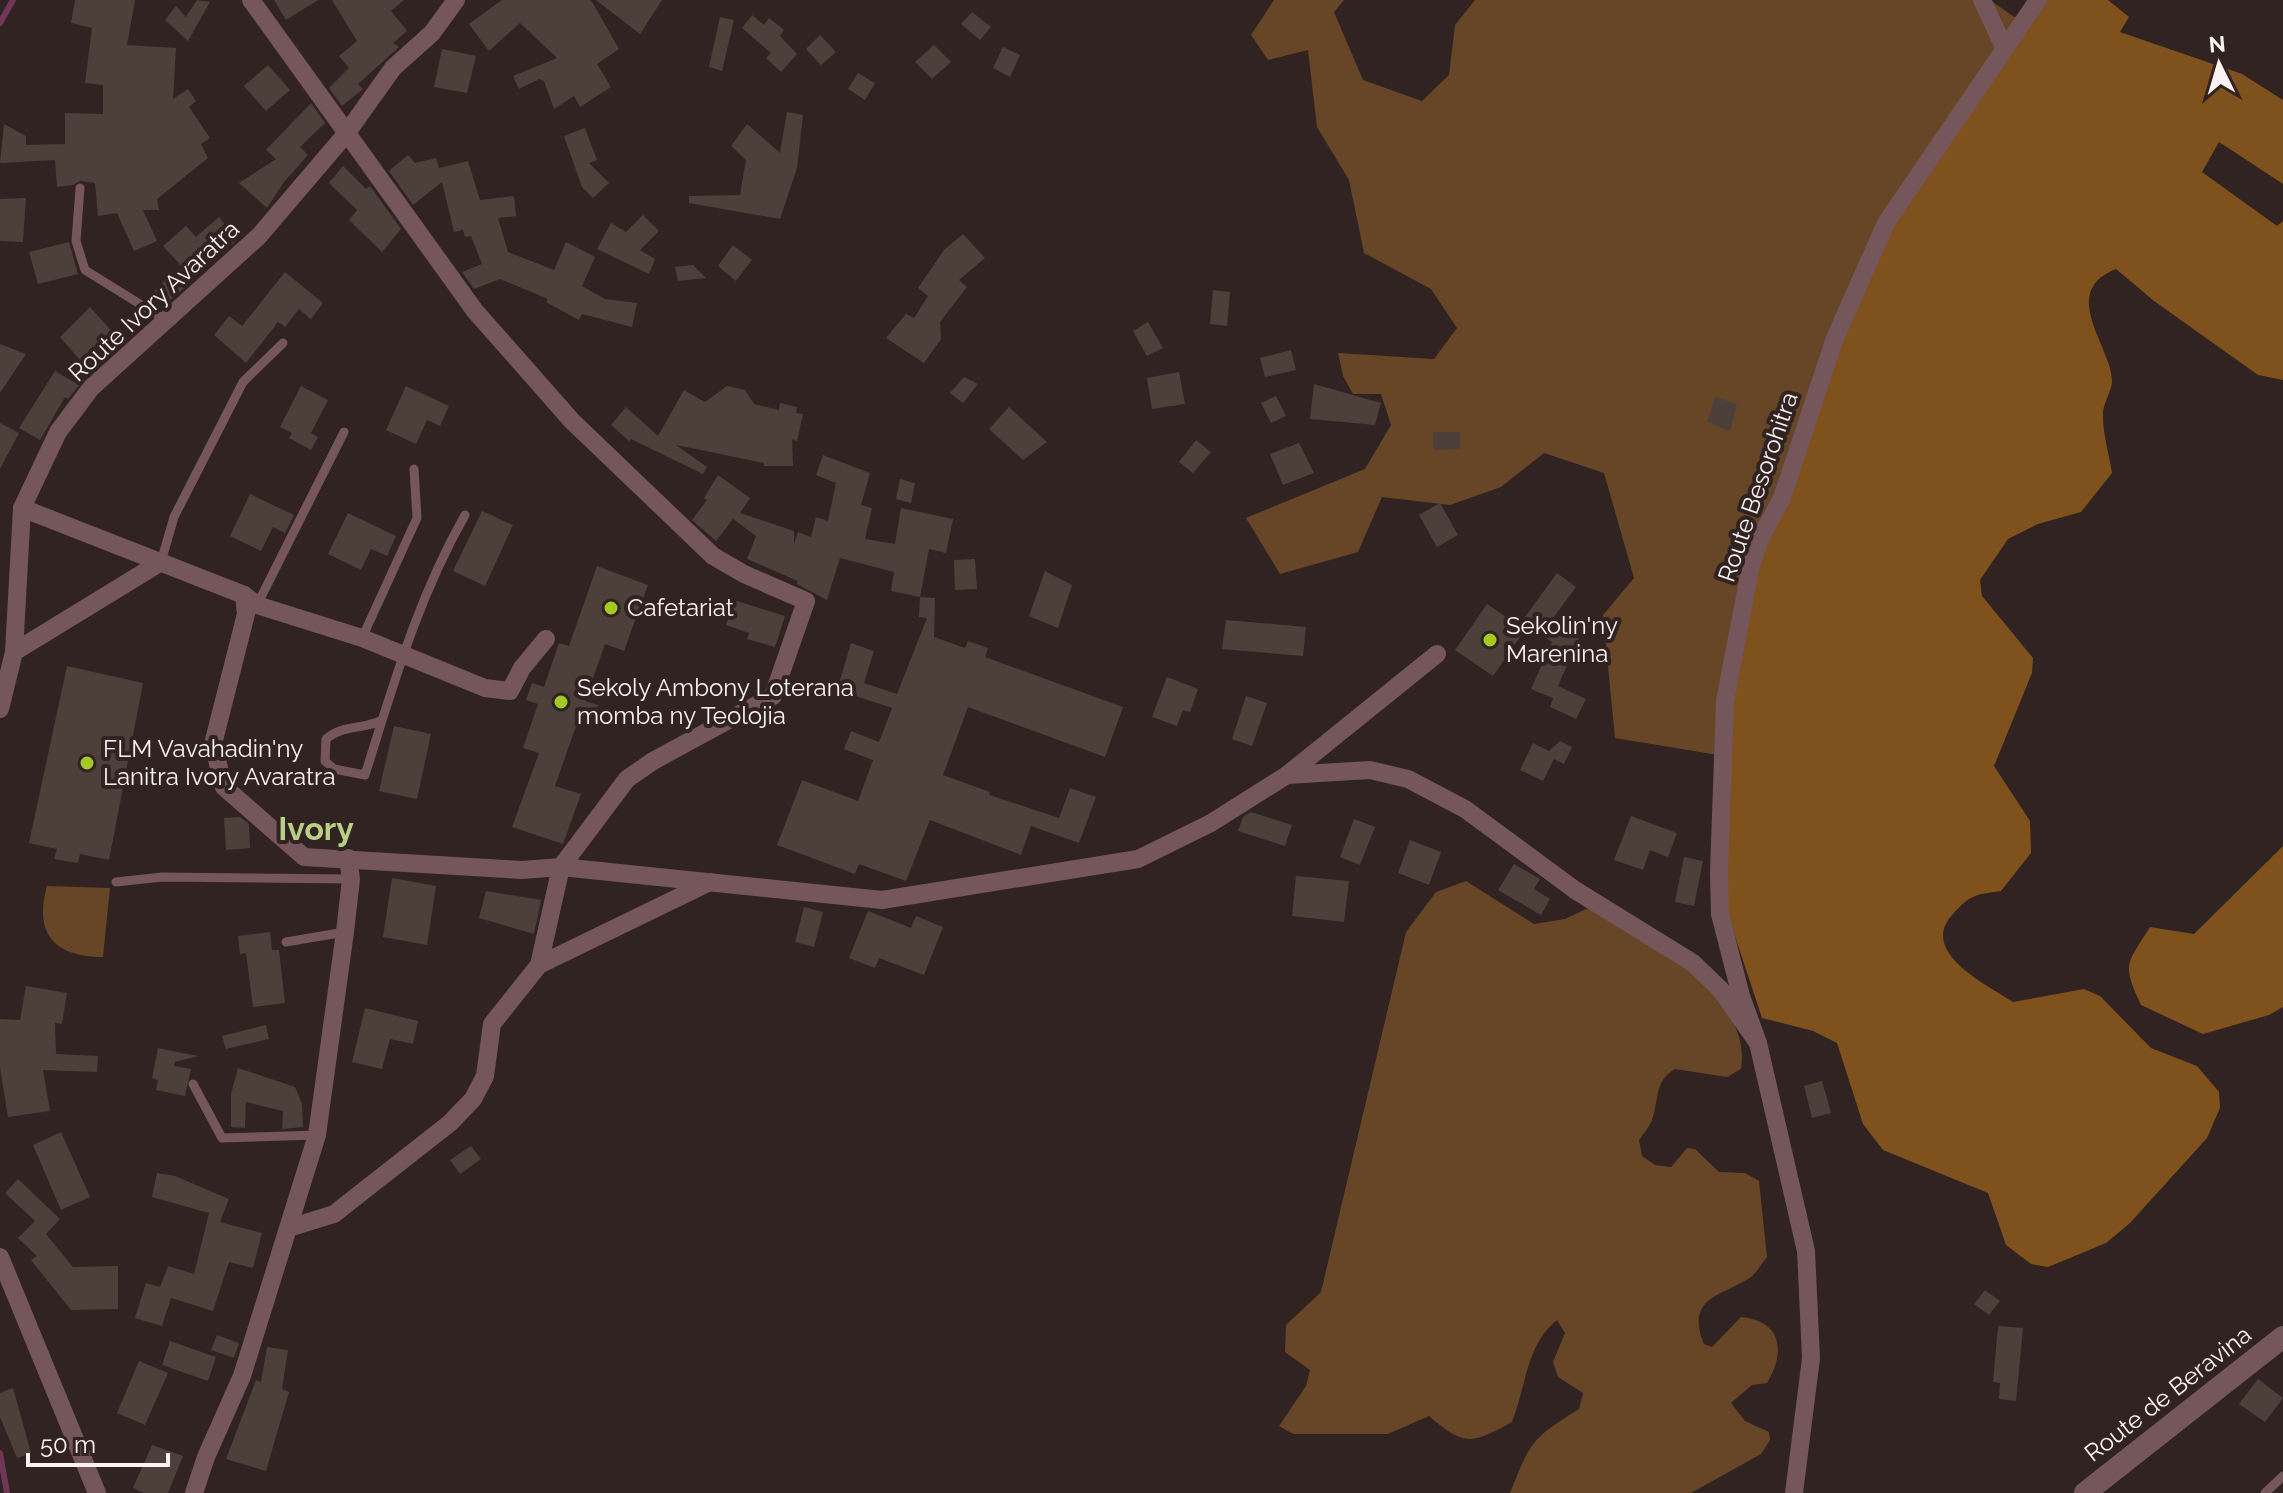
<svg xmlns="http://www.w3.org/2000/svg" width="2283" height="1493" font-family="Raleway,sans-serif">
<style>
.green{fill:#664626}
.forest{fill:#7f511d}
.lines{fill:none;stroke-linecap:round;stroke-linejoin:round}
.stream{stroke:#713756;stroke-width:6}
.building{fill:#4d403a}
.service{stroke:#74565b;stroke-width:9}
.minor{stroke:#74565b;stroke-width:18}
.tertiary{stroke:#74565b;stroke-width:22}
.poi-dot{fill:#a3c926;stroke:#302321;stroke-width:3}
.labels{text-anchor:middle;stroke-width:8;stroke-linejoin:round;paint-order:stroke}
.street-label{font-size:24px;fill:#fcf2f1;stroke:#302321}
.poi-label{font-size:24px;fill:#fcf2f1;stroke:#302321;text-anchor:start}
.district-label{font-size:32px;font-weight:bold;fill:#b8cf85;stroke:#302321}
</style>
<rect width="100%" height="100%" fill="#302321"/>
<!-- green -->
<g class="green">
<path d="M1274 0H1344L1334 12 1363 80 1422 101 1449 75 1455 25 1475 0H1990L2023 23 1724 756 1615 738 1603 615 1634 578 1604 473 1544 453 1501 487 1450 505 1382 497 1358 552 1280 574 1246 518 1365 469 1391 425 1381 394H1353L1343 376 1338 353 1434 359 1457 328 1431 289 1364 253 1349 180 1317 127 1308 50 1268 60 1251 35Z"/>
<path d="M1466 881 1534 924 1565 919 1601 902C1650 938 1753 998 1741 1069L1727 1077 1675 1069C1655 1081 1659 1096 1653 1117 1651 1125 1644 1133 1639 1140L1642 1156 1655 1165 1671 1167 1687 1148 1695 1149 1719 1172 1745 1173 1759 1181 1767 1257C1762 1263 1757 1272 1751 1277 1724 1296 1684 1296 1704 1344L1712 1347 1741 1317C1782 1321 1786 1352 1767 1383L1752 1385 1731 1403 1745 1421 1769 1432 1770 1440 1761 1454 1691 1493H1510C1531 1441 1531 1439 1579 1409L1583 1393 1558 1377 1553 1362 1565 1333 1557 1320C1526 1345 1526 1387 1512 1422 1472 1444 1465 1447 1429 1416L1388 1434H1293L1279 1426 1306 1386 1310 1370 1285 1352 1286 1325 1321 1292 1406 932 1436 892Z"/>
<path d="M47 886 110 888 103 957C56 957 33 935 47 886Z"/>
</g>
<!-- forest -->
<g class="forest">
<path d="M2037 0H2108L2129 17 2120 32 2242 74 2283 100V184L2219 142 2202 172 2277 226 2283 221V380L2258 375 2154 301 2116 269C2057 292 2113 348 2112 382 2111 392 2104 402 2103 412 2102 431 2109 454 2112 473L2081 512 2038 524 2008 539 1980 580 1982 596 2033 658 2032 673 1994 766 2030 821 2031 853 2001 891C1975 895 1971 894 1953 914 1917 952 1988 985 2013 1002L2084 989 2100 996 2151 1048 2197 1066 2219 1092 2220 1108 2207 1138 2130 1223 2106 1243 2048 1267 2031 1264 2006 1245 1988 1193 1883 1150 1863 1124 1837 1043 1813 1031 1762 1018 1729 918 1723 853 1733 646 1757 542 1893 210Z"/>
<path d="M2283 846V1007L2269 1015 2203 1034 2141 1005C2122 964 2126 965 2150 927L2194 934Z"/>
</g>
<g class="lines">
<!-- stream -->
<g class="stream">
<path d="M0 23 13 0"/>
<path d="M0 1453 7 1493"/>
</g>
</g>
<!-- building -->
<g class="building">
<path d="M75 0H135L127 45 176 48 173 99 188 89 196 101 189 107 210 138 201 144 208 158 157 199 159 210H143L157 241 134 251 117 213 98 216 95 183 80 181 73 185 57 187 55 160 0 163 4 124 26 136V145L65 144V113L103 114V85L85 83 92 28 71 23Z"/>
<path d="M197 0 210 2 188 41 165 20 176 6 186 17Z"/>
<path d="M274 0H318L286 20Z"/>
<path d="M332 0H404L391 11 407 31 393 43 399 47 358 84 363 89 342 106 329 88 349 68 339 56 357 41Z"/>
<path d="M502 0H591L619 49 597 64 611 87 580 107 574 96 554 109 544 81 539 79 519 89 513 76 557 58 520 23 489 51 469 24Z"/>
<path d="M596 0H662L640 34Z"/>
<path d="M972 12 991 27 980 40 961 24Z"/>
<path d="M752 15 764 25 769 18 784 30 780 36 797 54 781 72 766 58 771 53 742 28Z"/>
<path d="M720 17 734 20 722 71 709 67Z"/>
<path d="M820 35 836 52 821 65 806 49Z"/>
<path d="M934 45 951 62 932 79 915 62Z"/>
<path d="M1003 47 1020 55 1010 77 993 68Z"/>
<path d="M442 49 476 56 467 93 434 87Z"/>
<path d="M268 65 290 90 266 111 244 86Z"/>
<path d="M858 73 875 83 865 100 848 89Z"/>
<path d="M311 103 325 123 300 147 308 155 284 182 267 208 239 183 276 159 266 150Z"/>
<path d="M787 112 803 115 797 168 780 219 689 203V196L740 195 746 160 731 146 747 124 780 153Z"/>
<path d="M585 128 597 160 589 163 609 183 593 198 582 187 564 136Z"/>
<path d="M408 155 415 163 436 158 439 168 468 161 480 200 514 196 516 216 498 218 508 252 554 270 566 242 595 257 582 286 605 299 637 303 632 327 582 314 579 320 546 302 548 299 500 279 474 289 462 272 482 264 471 236 465 237 463 230 454 232 442 182 413 205 389 171Z"/>
<path d="M343 166 366 189 370 186 401 229 382 252 349 220 357 210 329 183Z"/>
<path d="M26 198 23 242 0 241V199Z"/>
<path d="M643 215 659 231 640 250 655 259 649 274 597 249 611 223 626 232Z"/>
<path d="M219 217 237 240 220 255 212 244 185 270 163 246 186 226 196 237Z"/>
<path d="M963 234 985 258 959 280 967 287 940 322 941 339 924 363 886 338 906 314 914 318 928 296 918 288 944 250Z"/>
<path d="M69 242 78 274 38 284 29 252Z"/>
<path d="M733 245 752 260 736 281 718 266Z"/>
<path d="M693 265 706 278 678 281 675 267Z"/>
<path d="M285 272 323 303 311 319 299 309 285 327 278 322 246 363 214 335 229 316 242 326Z"/>
<path d="M171 275 184 288 167 303 154 291Z"/>
<path d="M1213 290 1230 292 1227 326 1210 324Z"/>
<path d="M90 307 118 338 87 368 60 337Z"/>
<path d="M1148 322 1163 348 1147 356 1133 331Z"/>
<path d="M0 344 26 354 0 393Z"/>
<path d="M1291 350 1296 370 1265 377 1260 358Z"/>
<path d="M55 371 79 385 68 399 65 397 40 440 19 428Z"/>
<path d="M1179 372 1185 404 1152 409 1147 378Z"/>
<path d="M964 377 978 384 963 403 950 393Z"/>
<path d="M1314 384 1381 403 1375 425 1310 419Z"/>
<path d="M301 386 328 400 311 433 318 437 311 450 289 438 292 433 280 427Z"/>
<path d="M406 386 449 406 440 426 427 420 416 444 386 430Z"/>
<path d="M727 386 745 390 754 404 779 410 780 403 797 407 796 413 803 414 797 441 792 439 793 466H764V463L676 445 707 467 703 474 631 439 629 441 611 425 626 407 658 436 684 390 705 402Z"/>
<path d="M1276 396 1286 416 1271 423 1261 403Z"/>
<path d="M1715 397 1737 404 1730 431 1707 422Z"/>
<path d="M1009 407 1047 442 1023 460 989 429Z"/>
<path d="M0 423 19 433 0 469Z"/>
<path d="M1433 432H1460V449L1433 450Z"/>
<path d="M1196 440 1211 452 1193 473 1179 462Z"/>
<path d="M1299 443 1314 473 1283 485 1270 454Z"/>
<path d="M823 455 870 473 861 505 872 508 865 539 895 544 901 508 953 519 946 553 929 549 920 597 891 591 894 572 840 558 827 600 797 584 798 581 747 559 756 536 733 519 716 541 692 520 707 500 704 498 718 475 750 498 740 513 794 531V544L798 532 811 537 816 517 828 521 836 483 816 475Z"/>
<path d="M900 479 915 483 911 503 896 499Z"/>
<path d="M250 494 294 515 285 533 273 527 261 551 230 536Z"/>
<path d="M1440 503 1458 535 1437 547 1419 515Z"/>
<path d="M482 511 513 525 485 586 453 571Z"/>
<path d="M348 513 396 536 387 556 371 549 361 570 328 554Z"/>
<path d="M975 559 977 589 955 590 954 560Z"/>
<path d="M597 566 648 585 624 651 605 644 585 701 598 705 593 720 580 715 555 786 581 794 563 844 512 827 539 753 523 748 538 704 526 700 532 683 544 687 559 643 569 646Z"/>
<path d="M1045 571 1072 585 1058 628 1029 616Z"/>
<path d="M1557 573 1576 587 1548 625 1579 638 1558 686 1586 699 1576 719 1550 707 1553 698 1531 689 1552 642 1522 621Z"/>
<path d="M920 597 935 598 934 637 965 648 968 641 988 648 985 657 1123 707 1105 757 968 707 943 775 990 792 989 795 1059 818 1070 788 1096 797 1079 843 1031 826 1021 855 930 820 906 881 859 864 855 874 777 845 802 780 858 801 873 760 844 749 851 731 879 742 892 708 837 690 851 643 874 651 864 683 897 694 927 618 919 617Z"/>
<path d="M734 600 785 616 775 647 747 639 749 633 726 625Z"/>
<path d="M1487 604 1525 630 1493 676 1455 650Z"/>
<path d="M1226 620 1306 627 1303 656 1222 649Z"/>
<path d="M67 666 143 683 109 860 80 854 78 863 54 859 57 849 29 843Z"/>
<path d="M1167 677 1198 689 1190 712 1183 710 1177 726 1152 717Z"/>
<path d="M1246 696 1267 703 1252 746 1232 739Z"/>
<path d="M394 726 431 734 417 799 379 791Z"/>
<path d="M1560 741 1572 747 1564 764 1554 759 1543 781 1520 770 1533 743 1549 751Z"/>
<path d="M1251 812 1292 825 1285 846 1238 831 1243 817Z"/>
<path d="M1631 816 1677 833 1668 857 1650 850 1643 870 1614 860Z"/>
<path d="M240 817 249 824 250 848 226 850 224 818Z"/>
<path d="M1354 819 1375 827 1360 865 1340 857Z"/>
<path d="M1410 840 1441 852 1429 885 1398 873Z"/>
<path d="M1684 857 1703 861 1694 906 1675 902Z"/>
<path d="M1514 864 1540 879 1534 889 1550 899 1541 915 1498 890Z"/>
<path d="M1296 876 1349 881 1344 922 1292 916Z"/>
<path d="M392 878 436 886 427 945 383 937Z"/>
<path d="M486 891 541 900 534 934 479 918Z"/>
<path d="M804 907 823 912 814 947 795 942Z"/>
<path d="M868 911 911 928 916 916 943 927 924 975 879 958 875 968 849 958Z"/>
<path d="M270 932 272 950H279L285 1003 253 1007 246 953 240 954 238 936Z"/>
<path d="M26 986 67 993 62 1024 55 1023 56 1054 98 1056 97 1072 43 1070 50 1111 8 1117 0 1068V1019L20 1020Z"/>
<path d="M365 1008 418 1021 413 1044 390 1039 382 1069 352 1062Z"/>
<path d="M266 1025 269 1039 226 1049 222 1036Z"/>
<path d="M158 1048 198 1056 175 1062 174 1066 191 1069 185 1096 156 1090 158 1080 152 1078Z"/>
<path d="M238 1068 295 1087 302 1104 303 1127 282 1129 283 1111 246 1102 245 1128 231 1127V1094Z"/>
<path d="M1822 1081 1831 1113 1812 1118 1804 1086Z"/>
<path d="M61 1132 90 1197 61 1210 33 1145Z"/>
<path d="M471 1146 481 1159 460 1174 450 1160Z"/>
<path d="M157 1173 175 1176 229 1199 220 1222 262 1233 253 1268 229 1262 213 1311 171 1298 162 1326 135 1318 146 1283 160 1287 168 1266 194 1274 209 1213 152 1197Z"/>
<path d="M18 1179 60 1219 46 1234 73 1267 118 1266V1309L71 1310 31 1260 37 1256 18 1238 35 1221 5 1193Z"/>
<path d="M1985 1290 2000 1301 1989 1315 1974 1304Z"/>
<path d="M1998 1326 2023 1328 2016 1401 1999 1399 2000 1383 1993 1382Z"/>
<path d="M217 1335 239 1343 234 1358 211 1350Z"/>
<path d="M170 1341 216 1357 208 1381 162 1365Z"/>
<path d="M267 1347 288 1350 282 1389 289 1392 266 1471 226 1459 256 1380 261 1382Z"/>
<path d="M139 1361 168 1373 145 1425 117 1413Z"/>
<path d="M2258 1379 2283 1398 2265 1422 2239 1404Z"/>
<path d="M13 1388 31 1453 17 1458 0 1417V1393Z"/>
<path d="M152 1445 183 1456 168 1493H144L133 1488Z"/>
</g>
<g class="lines">
<!-- service -->
<g class="service">
<path d="M80 188 76 241 85 270 167 321"/>
<path d="M161 562 174 517 243 382 283 343"/>
<path d="M257 605 344 432"/>
<path d="M362 638 417 518 414 469"/>
<path d="M382 720C363 730 343 724 326 739L325 761 334 769 365 775C394 683 417 600 465 515"/>
<path d="M116 882 162 877 351 879"/>
<path d="M286 942 345 932"/>
<path d="M193 1084 222 1138 317 1135"/>
<path d="M2265 1493 2283 1476"/>
</g>
<!-- minor -->
<g class="minor">
<path d="M251 0 475 311 572 421 713 556 744 574 806 601 773 696 653 761 627 779 561 867 539 965"/>
<path d="M1982 0 2004 47"/>
<path d="M22 508 244 595 257 605 362 638 485 688 510 691 522 668 546 639"/>
<path d="M244 595 246 614 213 744 224 787 304 857 522 870 561 867 882 900 1138 859 1211 823 1287 775 1437 654"/>
<path d="M14 652 161 562"/>
<path d="M0 709 14 652 22 508 58 432 91 388 259 236 346 134 393 68 432 33 456 0"/>
<path d="M1287 775 1370 770 1408 779 1465 809 1575 890 1693 963 1721 990 1758 1043 1806 1251 1811 1358 1794 1493"/>
<path d="M1758 1043 1741 996 1720 914 1719 872 1725 701 1751 565 1761 537 1782 498 1835 338 1886 223 2038 0"/>
<path d="M289 1228 334 1214 450 1123 473 1099 485 1076 492 1024 539 965 710 882"/>
<path d="M0 1257 97 1493"/>
<path d="M194 1493 206 1457 242 1376 317 1135 345 932 351 879 348 858"/>
</g>
<!-- tertiary -->
<path class="tertiary" d="M2085 1493 2283 1337"/>
</g>
<!-- markers -->
<g class="poi-dot">
<circle cx="611" cy="608" r="8"/>
<circle cx="1490" cy="640" r="8"/>
<circle cx="561" cy="702" r="8"/>
<circle cx="87" cy="763" r="8"/>
</g>
<g class="labels">
<!-- street labels -->
<g class="street-label">
<text transform="translate(154 301) rotate(-43)" y="8">Route Ivory Avaratra</text>
<text transform="translate(1758 487) rotate(-71)" y="8">Route Besorohitra</text>
<text transform="translate(2168 1394) rotate(-38)" y="8">Route de Beravina</text>
</g>
<!-- poi labels -->
<g class="poi-label">
<text x="627" y="616">Cafetariat</text>
<text x="1506" y="634">Sekolin'ny<tspan x="1506" dy="28">Marenina</tspan></text>
<text x="577" y="696">Sekoly Ambony Loterana<tspan x="577" dy="28">momba ny Teolojia</tspan></text>
<text x="103" y="757">FLM Vavahadin'ny<tspan x="103" dy="28">Lanitra Ivory Avaratra</tspan></text>
</g>
<!-- district labels -->
<g class="district-label">
<text x="316" y="840">Ivory</text>
</g>
</g>
<!-- north arrow -->
<g transform="translate(2219 64) rotate(355)" stroke="#302321" stroke-width="6" paint-order="stroke">
<path d="M0-6L14 30L0 20L-14 30Z" fill="#fcf2f1"/>
<text y="-12" font-size="22" font-weight="bold" text-anchor="middle" fill="#fcf2f1">N</text>
</g>
<!-- scale -->
<path d="M28 1453v12h140v-12" fill="none" stroke="#fcf2f1" stroke-width="4"/>
<text x="40" y="1453" font-size="24" fill="#fcf2f1" stroke="#302321" stroke-width="6" paint-order="stroke">50 m</text>
</svg>
